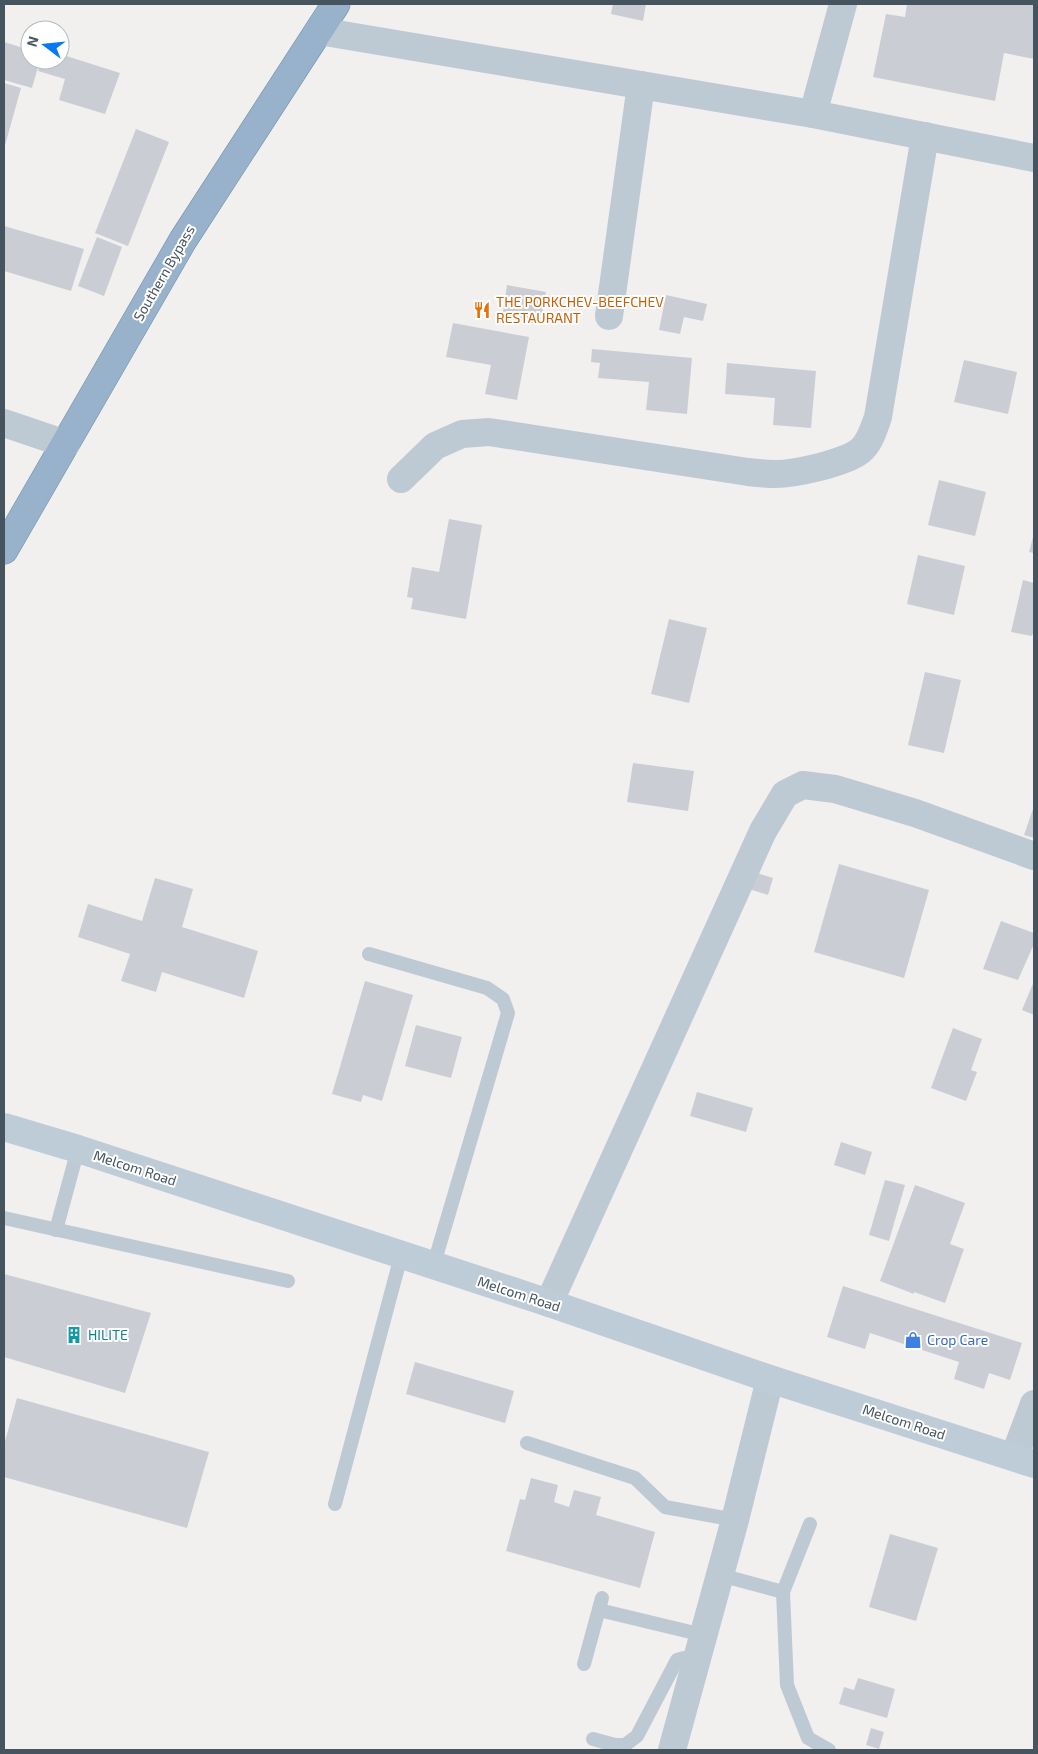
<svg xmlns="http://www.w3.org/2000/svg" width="1038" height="1754" font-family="'Exo 2',sans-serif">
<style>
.building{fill:#caced4}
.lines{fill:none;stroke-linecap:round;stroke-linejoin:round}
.trunk-casing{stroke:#6d8faf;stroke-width:29}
.service{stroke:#becad3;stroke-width:14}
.minor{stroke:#becad3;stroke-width:28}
.secondary{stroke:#beccd8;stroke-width:28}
.trunk{stroke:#97b2ca;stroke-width:28}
.labels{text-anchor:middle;stroke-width:4;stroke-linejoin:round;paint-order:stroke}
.street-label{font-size:14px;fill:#45545f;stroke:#fff}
.food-label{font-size:14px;fill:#c56008;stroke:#fff;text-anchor:start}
.culture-label{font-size:14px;fill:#0d838f;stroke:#fff;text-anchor:start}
.shop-label{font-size:14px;fill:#366cbe;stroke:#fff;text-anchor:start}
</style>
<rect width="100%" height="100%" fill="#f2efef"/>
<!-- building -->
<g class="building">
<path d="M613 4H646L643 21 611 14Z"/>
<path d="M907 4H1034V59L1004 53 995 101 873 77 886 14 905 17Z"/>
<path d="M4 42 30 50V60H40L32 88 4 80Z"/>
<path d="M60 54 120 73 105 114 59 100 65 79 38 71 42 60H60Z"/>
<path d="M4 83 21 88 4 149Z"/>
<path d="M136 129 169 142 128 246 95 233Z"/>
<path d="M4 226 84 249 71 291 4 271Z"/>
<path d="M97 237 122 247 104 296 78 286Z"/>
<path d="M507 285 546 292 540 324 502 318Z"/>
<path d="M666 295 707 304 703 321 684 317 680 334 659 330Z"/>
<path d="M453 323 529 337 517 400 485 394 491 365 446 357Z"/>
<path d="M592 349 692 358 687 414 646 410 649 382 598 378 600 363 591 362Z"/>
<path d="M964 360 1017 372 1008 414 954 402Z"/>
<path d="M727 363 816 371 811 428 773 425 775 398 725 394Z"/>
<path d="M939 480 986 492 975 536 928 525Z"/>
<path d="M449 519 482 525 466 619 411 609 413 598 407 597 412 567 439 572Z"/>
<path d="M1034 533V553L1029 552Z"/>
<path d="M918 555 965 566 954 615 907 604Z"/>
<path d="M1023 580 1034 583V631L1032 636 1011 632Z"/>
<path d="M669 619 707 628 689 703 651 694Z"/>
<path d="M925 672 961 680 944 753 908 745Z"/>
<path d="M633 763 694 771 688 811 627 802Z"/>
<path d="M1034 806V838L1024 835Z"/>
<path d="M839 864 929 890 904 978 814 952Z"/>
<path d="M754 872 773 878 768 895 749 889Z"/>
<path d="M155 878 193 889 182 927 258 951 244 998 162 972 156 992 121 981 130 954 78 937 88 904 142 921Z"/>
<path d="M1001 921 1034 933V944L1018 980 983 969Z"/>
<path d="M365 981 413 995 382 1101 363 1095 361 1102 332 1094Z"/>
<path d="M1034 981V1015L1022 1010Z"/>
<path d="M416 1025 462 1037 451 1078 405 1066Z"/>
<path d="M953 1028 982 1039 971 1070 977 1072 966 1101 931 1088Z"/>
<path d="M697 1092 753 1108 746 1132 690 1116Z"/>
<path d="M841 1142 872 1152 865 1175 834 1165Z"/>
<path d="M885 1180 905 1185 889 1241 869 1235Z"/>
<path d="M915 1185 965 1203 950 1244 964 1249 945 1303 914 1292V1294L880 1281Z"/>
<path d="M4 1274 151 1313 125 1393 4 1357Z"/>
<path d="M843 1286 1022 1343 1010 1380 989 1373 984 1389 954 1379 959 1362 870 1333 865 1349 827 1337Z"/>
<path d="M415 1362 514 1391 505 1423 406 1394Z"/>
<path d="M17 1398 209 1452 187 1528 4 1477V1445Z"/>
<path d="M531 1478 558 1485 554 1502 569 1507 574 1490 601 1497 596 1515 655 1532 640 1588 506 1551 520 1499 525 1500Z"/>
<path d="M890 1534 938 1548 916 1621 869 1607Z"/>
<path d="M858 1678 895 1689 887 1718 839 1704 844 1687 854 1690Z"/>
<path d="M871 1728 884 1732 879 1749 866 1745Z"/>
</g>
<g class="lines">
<!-- trunk casing -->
<g class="trunk-casing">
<path id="trunk" d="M4 550 183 240 336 4"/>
</g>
<!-- service -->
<g class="service">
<path d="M369 954 487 988 503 999 508 1013 433 1267"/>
<path d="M4 1218 288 1281"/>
<path d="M56 1230 78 1149"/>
<path d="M527 1443 635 1478 665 1507 735 1520"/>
<path d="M335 1504 401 1256"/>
<path d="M720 1575 783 1592 810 1524"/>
<path d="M783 1592 787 1685 808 1738 829 1750"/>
<path d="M599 1610 703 1635"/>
<path d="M584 1664 602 1598"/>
<path d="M593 1739 615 1745H625L637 1736 677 1660 684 1658 696 1660"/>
</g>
<!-- minor -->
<g class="minor">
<path d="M319 31 813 114 1034 158"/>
<path d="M813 114 843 4"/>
<path d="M609 316 641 85"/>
<path d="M4 423 66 444"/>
<path d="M401 479 435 446 462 434 489 432 748 472C757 473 766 474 775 474 796 474 844 463 860 451 870 443 874 428 878 417L925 136"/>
<path d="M549 1303 763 831 785 794 803 785 835 789 915 813 1034 856"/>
<path d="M1014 1457 1034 1404"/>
<path d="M672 1750 735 1520 770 1379"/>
</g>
<!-- secondary -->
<path class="secondary" d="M4 1127 78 1149 549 1303 770 1379 1034 1464"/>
<!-- trunk -->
<use href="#trunk" class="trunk"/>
</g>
<!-- icons -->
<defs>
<g id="restaurant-bare" transform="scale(1.35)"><path d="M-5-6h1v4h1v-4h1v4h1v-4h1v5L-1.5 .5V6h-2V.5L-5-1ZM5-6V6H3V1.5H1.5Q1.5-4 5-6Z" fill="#e8710a" stroke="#fff" stroke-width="2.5" paint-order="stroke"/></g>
<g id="building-bare" transform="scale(1.35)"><path d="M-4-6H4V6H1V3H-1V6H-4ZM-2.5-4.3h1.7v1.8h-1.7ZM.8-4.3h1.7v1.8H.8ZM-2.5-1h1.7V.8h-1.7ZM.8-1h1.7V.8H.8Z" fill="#0f9aa8" stroke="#fff" stroke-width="2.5" paint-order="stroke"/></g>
<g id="shop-bare" transform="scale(1.35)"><path d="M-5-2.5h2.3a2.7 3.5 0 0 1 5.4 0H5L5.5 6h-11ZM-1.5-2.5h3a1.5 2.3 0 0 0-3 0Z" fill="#3f7fe0" stroke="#fff" stroke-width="2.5" paint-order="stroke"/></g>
</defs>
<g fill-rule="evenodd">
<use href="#restaurant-bare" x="482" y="310"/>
<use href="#building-bare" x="74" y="1335"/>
<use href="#shop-bare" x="913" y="1340"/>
</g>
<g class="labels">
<!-- street labels -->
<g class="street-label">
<text transform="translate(164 273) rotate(-60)" y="5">Southern Bypass</text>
<text transform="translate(135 1168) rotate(18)" y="5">Melcom Road</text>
<text transform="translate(519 1294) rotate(18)" y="5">Melcom Road</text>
<text transform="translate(904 1422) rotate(18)" y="5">Melcom Road</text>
</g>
<!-- food labels -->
<g class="food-label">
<text x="496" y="307">THE PORKCHEV-BEEFCHEV<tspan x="496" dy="16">RESTAURANT</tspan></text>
</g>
<!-- culture labels -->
<g class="culture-label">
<text x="88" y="1340">HILITE</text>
</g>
<!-- shop labels -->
<g class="shop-label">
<text x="927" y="1345">Crop Care</text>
</g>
</g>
<!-- border -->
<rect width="1038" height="1754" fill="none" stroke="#45545f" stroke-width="10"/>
<!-- north arrow -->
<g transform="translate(45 45) rotate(286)"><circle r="24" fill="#ffffff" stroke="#b5bbbf"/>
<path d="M0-4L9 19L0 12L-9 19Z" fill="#0779f4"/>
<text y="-8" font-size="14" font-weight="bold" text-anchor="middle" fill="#45545f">N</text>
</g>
</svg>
